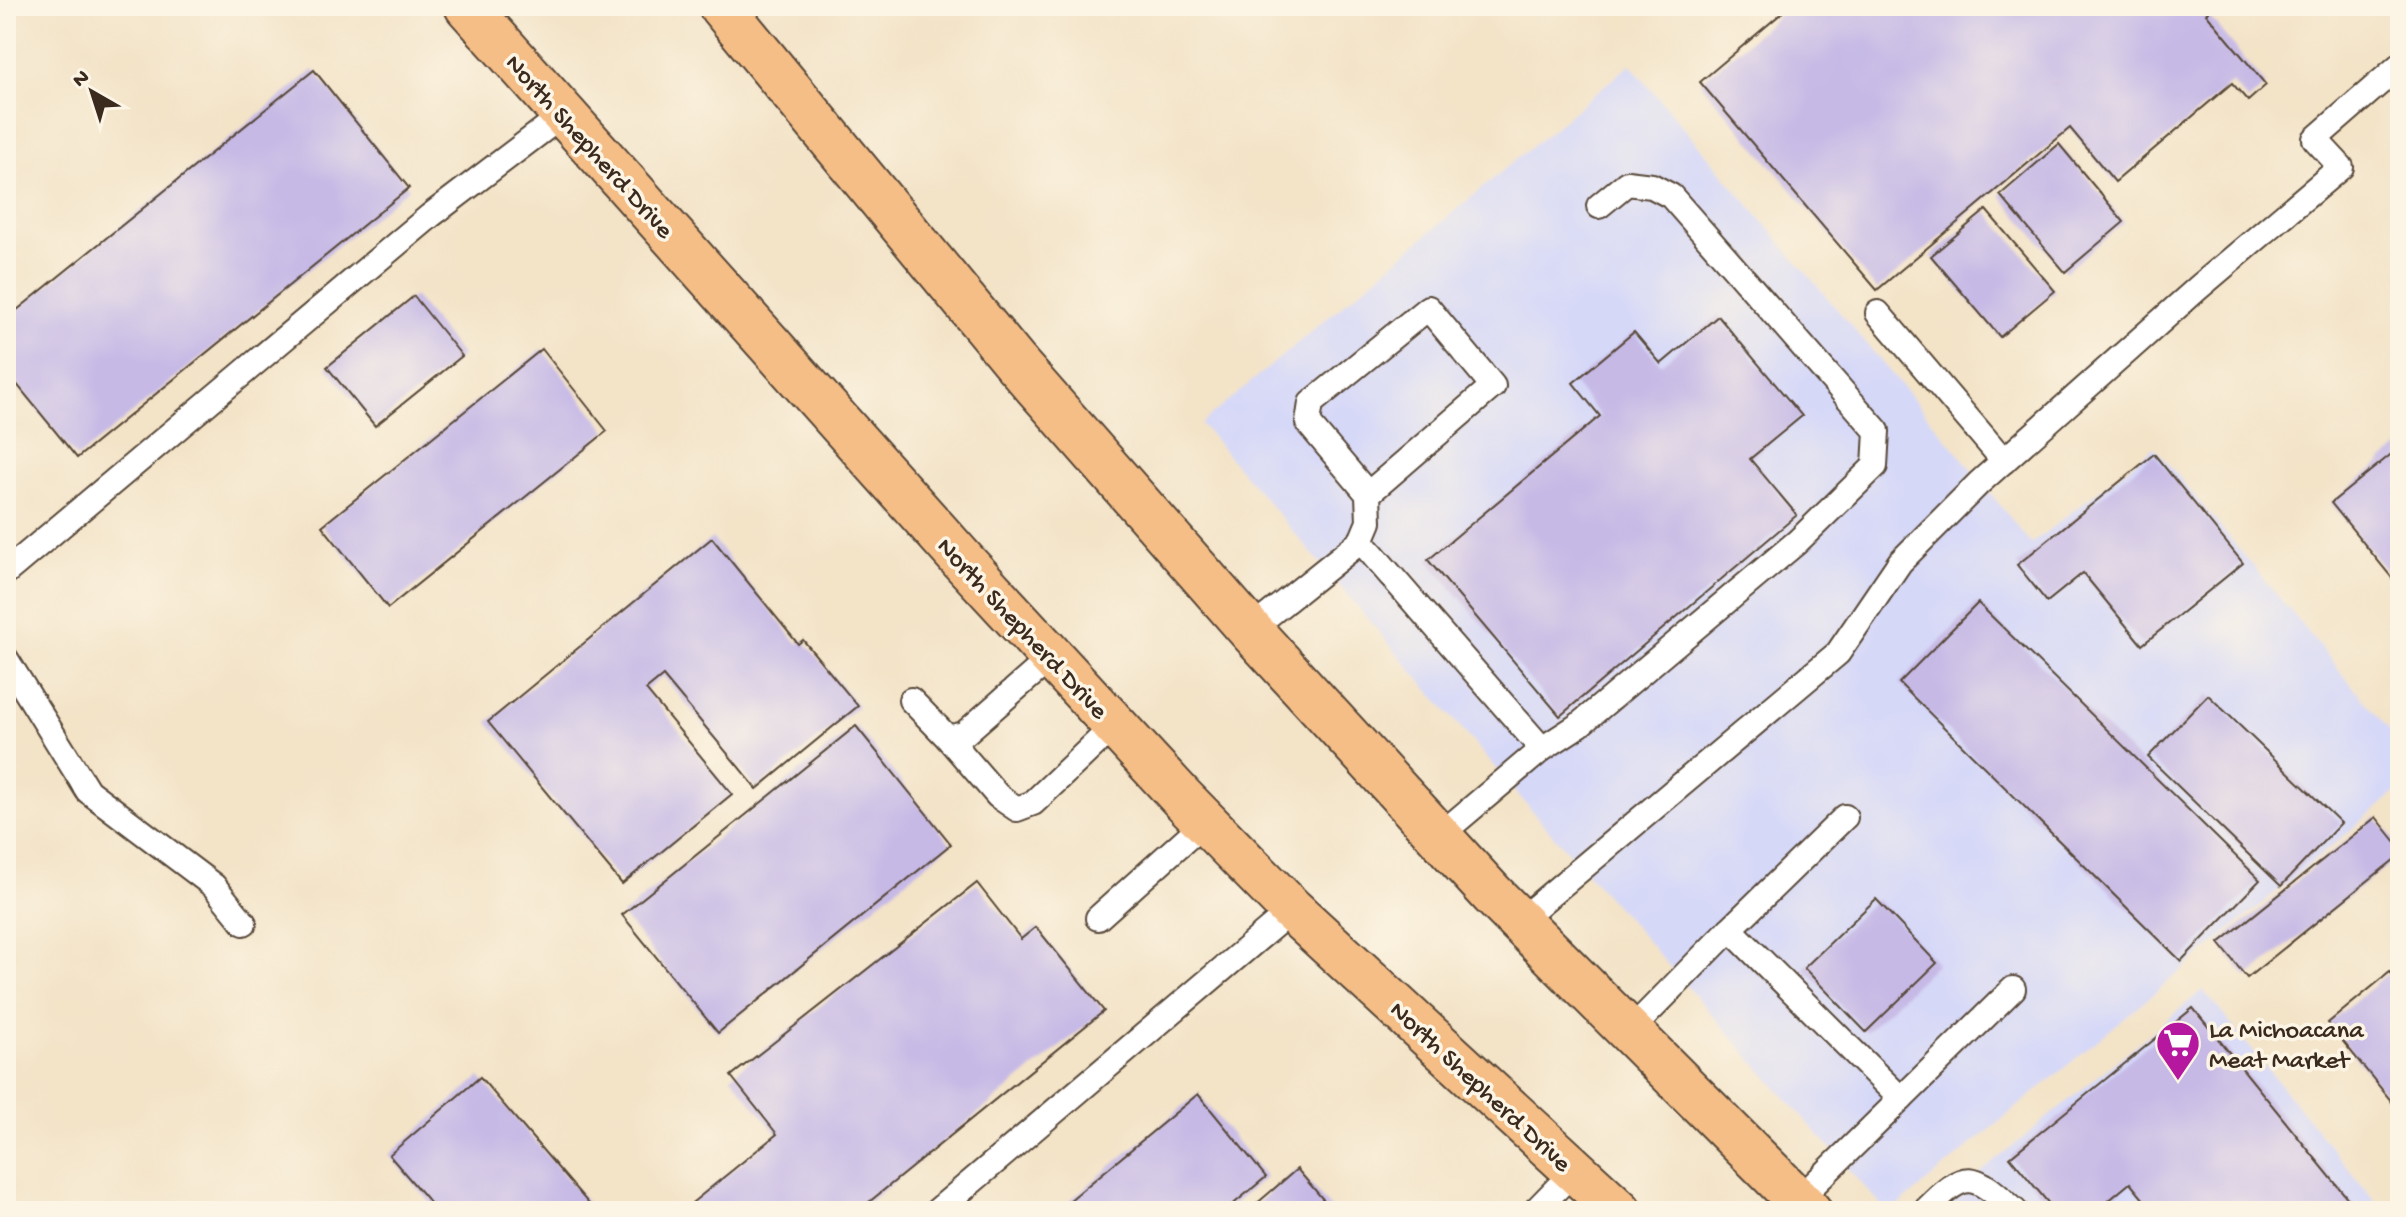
<svg xmlns="http://www.w3.org/2000/svg" width="2406" height="1217" font-family="'Gochi Hand',sans-serif">
<style>
.built{fill:#d6d8f8}
.building{fill:#c6b9e6}
.lines{fill:none;stroke-linecap:round;stroke-linejoin:round}
.lane-casing{stroke:#574637;stroke-width:28}
.primary-casing{stroke:#574637;stroke-width:48}
.lane{stroke:#fff;stroke-width:24}
.primary{stroke:#f6be87;stroke-width:44}
.labels{text-anchor:middle;stroke-width:7;stroke-linejoin:round;paint-order:stroke}
.street-label{font-size:26px;fill:#3b2a1e;stroke:#fcf5e5}
.poi-label{font-size:26px;fill:#3b2a1e;stroke:#fcf5e5;text-anchor:start}
</style>
<rect width="100%" height="100%" fill="#fcf5e5"/>
<filter id="ink" filterUnits="userSpaceOnUse"><feTurbulence type="fractalNoise" baseFrequency=".0125" numOctaves="2"/><feDisplacementMap in="SourceGraphic" scale="16" xChannelSelector="R" yChannelSelector="G"/><feConvolveMatrix kernelMatrix="1 2 1 2 8 2 1 2 1" color-interpolation-filters="sRGB"/></filter>
<filter id="wash" filterUnits="userSpaceOnUse"><feTurbulence type="fractalNoise" baseFrequency=".006" numOctaves="4" result="noise"/><feDisplacementMap in="SourceGraphic" scale="32" xChannelSelector="R" yChannelSelector="G"/><feGaussianBlur stdDeviation="1.8" result="paint"/><feColorMatrix in="noise" values="0 0 0 0 0 0 0 0 0 0 0 0 0 0 0 0 0 1.4 0 .05"/><feComposite in="paint" operator="in"/></filter>
<g filter="url(#wash)">
<rect width="100%" height="100%" fill="#f3e3c7"/>
<!-- built -->
<g class="built">
<path d="M1630 64 1956 450 2031 544 2154 447 2400 743V789L1892 1211H1886L1539 819 1201 424Z"/>
<path d="M2203 990 2383 1211H1934Z"/>
</g>
<g id="blocks">
<!-- building -->
<g class="building">
<path d="M1790 6H2214L2206 13 2266 85 2248 101 2232 83 2115 182 2070 128 1877 290 1700 82Z"/>
<path d="M314 70 409 188 77 458 6 371V319Z"/>
<path d="M2059 144 2124 222 2065 272 2000 195Z"/>
<path d="M1986 210 2055 291 2000 337 1931 256Z"/>
<path d="M414 296 462 356 375 426 327 367Z"/>
<path d="M1718 316 1802 416 1750 459 1797 515 1560 716 1428 560 1600 416 1573 383 1634 332 1661 364Z"/>
<path d="M542 349 607 431 388 608 322 526Z"/>
<path d="M2400 447V588L2331 503Z"/>
<path d="M2154 454 2243 563 2142 645 2083 573 2047 602 2017 565Z"/>
<path d="M712 538 798 644 803 640 858 706 757 789 663 676 646 690 732 794 622 884 488 722Z"/>
<path d="M1978 603 2260 880 2181 961 1899 683Z"/>
<path d="M2208 695 2341 823 2281 886 2148 757Z"/>
<path d="M856 726 951 844 718 1033 622 915Z"/>
<path d="M2376 817 2400 847V855L2247 978 2219 943Z"/>
<path d="M977 883 1021 939 1036 927 1104 1011 858 1211H682L777 1134 731 1076Z"/>
<path d="M1876 899 1937 963 1866 1032 1804 968Z"/>
<path d="M2390 972 2400 984V1112L2328 1023Z"/>
<path d="M2193 1008 2358 1211H2153L2130 1183 2096 1211H2055L2010 1157Z"/>
<path d="M480 1077 595 1211H437L389 1155Z"/>
<path d="M1198 1094 1266 1177 1225 1211H1057Z"/>
<path d="M1297 1169 1333 1211H1248Z"/>
</g>
</g>
</g>
<g filter="url(#ink)">
<use href="#blocks" fill-opacity="0" stroke="#574637" stroke-width="2"/>
<g class="lines">
<!-- lane casing -->
<g class="lane-casing">
<g id="lane">
<path d="M1878 313 2004 461"/>
<path d="M1361 541 1369 522 1368 494 1493 386 1428 308 1311 403 1308 423 1368 494"/>
<path d="M6 572 430 216 564 114"/>
<path d="M1250 630 1361 541 1542 749 1439 836"/>
<path d="M6 659 88 791 214 886 244 923"/>
<path d="M911 700 948 738 964 734 1052 657"/>
<path d="M948 738 998 796 1017 809 1033 803 1115 725"/>
<path d="M1542 749 1579 725 1797 542 1875 466 1877 431 1671 196 1652 186 1627 183 1599 206"/>
<path d="M1098 918 1205 822"/>
<path d="M1519 921 1838 653 1900 562 1979 483 2198 288 2341 167 2315 139 2400 65"/>
<path d="M1730 929 1845 817"/>
<path d="M1630 1031 1730 929 1901 1099 1798 1200"/>
<path d="M1901 1099 2013 989"/>
<path d="M937 1211 1292 910"/>
<path d="M1535 1211 1575 1170"/>
<path d="M1925 1211C1967 1168 1972 1172 2015 1211"/>
</g>
</g>
<!-- primary casing -->
<g class="primary-casing">
<g id="primary">
<path d="M467 6 964 562 1182 798 1292 910 1619 1211"/>
<path d="M721 6 1014 361 1250 630 1492 894 1809 1211"/>
</g>
</g>
<!-- lane -->
<use href="#lane" class="lane"/>
<!-- primary -->
<use href="#primary" class="primary"/>
</g>
</g>
<!-- icons -->
<defs>
<g id="supermarket-pin" transform="scale(2.3)"><path d="M0 17L-7.5 6A9.5 9.5 0 1 1 7.5 6Z" fill="#b5179e" stroke="#fcf5e5"/><path d="M-6-5.5h2.5l.6 2H6L4.5 2H-2.5L-4.4-4H-6ZM-1.5 3.2a1.3 1.3 0 1 0 .1 0ZM3 3.2a1.3 1.3 0 1 0 .1 0Z" fill="#fff"/></g>
</defs>
<g fill-rule="evenodd">
<use href="#supermarket-pin" x="2178" y="1043"/>
</g>
<g class="labels">
<!-- street labels -->
<g class="street-label">
<text transform="translate(591 145) rotate(48)" y="9">North Shepherd Drive</text>
<text transform="translate(1024 627) rotate(47)" y="9">North Shepherd Drive</text>
<text transform="translate(1482 1085) rotate(43)" y="9">North Shepherd Drive</text>
</g>
<!-- poi labels -->
<g class="poi-label">
<text x="2209" y="1037">La Michoacana<tspan x="2209" dy="30">Meat Market</tspan></text>
</g>
</g>
<!-- margin -->
<rect width="2406" height="1217" fill="none" stroke="#fcf5e5" stroke-width="32"/>
<!-- north arrow -->
<g transform="translate(92 92) rotate(321)" stroke="#fcf5e5" stroke-width="6" paint-order="stroke">
<path d="M0-6L14 30L0 20L-14 30Z" fill="#3b2a1e"/>
<text y="-12" font-size="22" font-weight="bold" text-anchor="middle" fill="#3b2a1e">N</text>
</g>
</svg>
